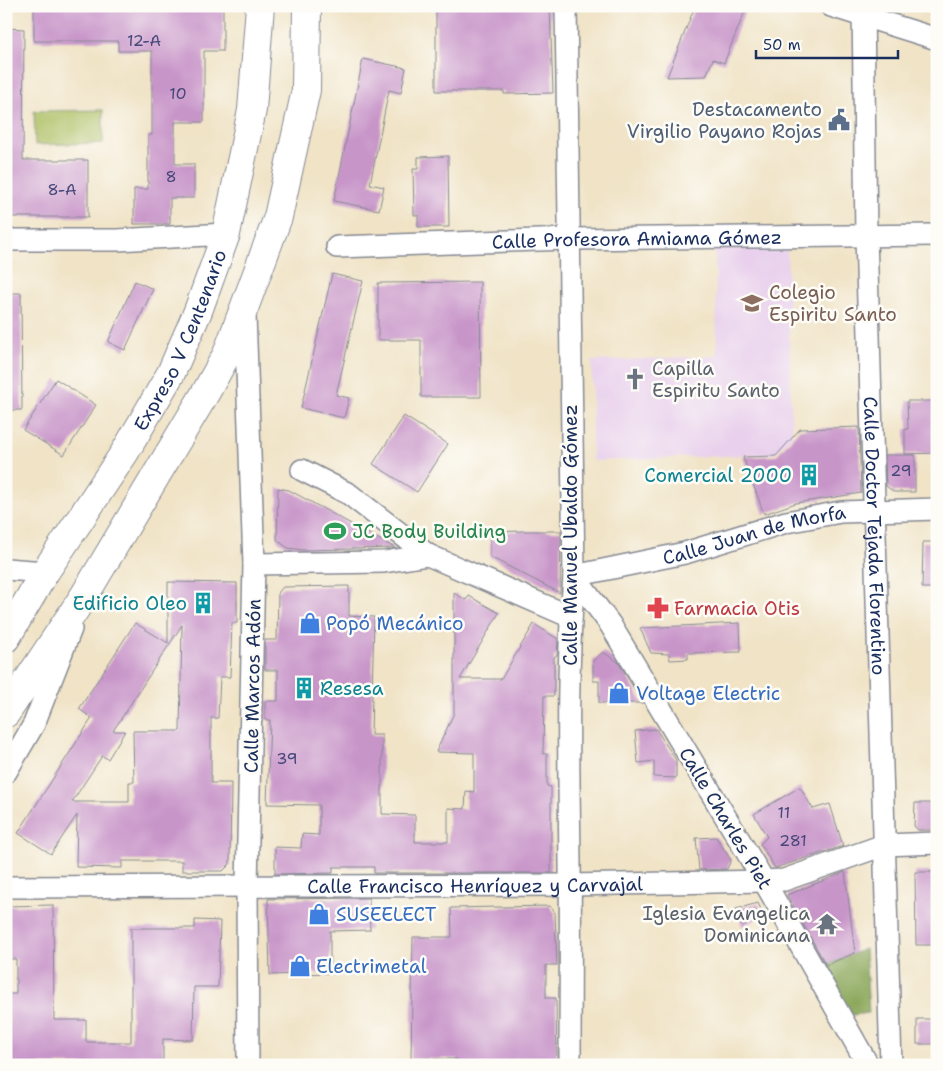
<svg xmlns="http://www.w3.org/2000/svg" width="943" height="1071" font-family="'Shantell Sans',sans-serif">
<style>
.built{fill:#e9d1ed}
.green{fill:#abbe61;stroke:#637660}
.forest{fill:#88a557;stroke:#526a5a}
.building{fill:#c895c9;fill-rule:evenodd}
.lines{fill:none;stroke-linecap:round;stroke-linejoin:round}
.minor-casing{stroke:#868992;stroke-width:24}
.primary-casing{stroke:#868992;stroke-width:30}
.minor{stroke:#fff;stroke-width:21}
.primary{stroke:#fff;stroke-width:28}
.labels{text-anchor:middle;stroke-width:5;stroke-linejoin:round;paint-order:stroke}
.number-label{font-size:16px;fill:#464879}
.service-label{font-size:19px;fill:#4e5e75;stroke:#fdfcf7;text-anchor:end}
.street-label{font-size:19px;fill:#1b2f5e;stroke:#fdfcf7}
.education-label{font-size:19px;fill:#785e54;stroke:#fdfcf7;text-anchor:start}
.worship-label{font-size:19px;fill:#5b616d;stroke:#fdfcf7;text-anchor:start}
.culture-label{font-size:19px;fill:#0d838f;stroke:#fdfcf7;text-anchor:end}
.leisure-label{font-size:19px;fill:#27864d;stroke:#fdfcf7;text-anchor:start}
.health-label{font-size:19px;fill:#be3a42;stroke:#fdfcf7;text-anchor:start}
.shop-label{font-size:19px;fill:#366cbe;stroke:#fdfcf7;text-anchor:start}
</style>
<rect width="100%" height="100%" fill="#fdfcf7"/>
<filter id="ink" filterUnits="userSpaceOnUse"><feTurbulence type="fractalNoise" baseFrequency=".02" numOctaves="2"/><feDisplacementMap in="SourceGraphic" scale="10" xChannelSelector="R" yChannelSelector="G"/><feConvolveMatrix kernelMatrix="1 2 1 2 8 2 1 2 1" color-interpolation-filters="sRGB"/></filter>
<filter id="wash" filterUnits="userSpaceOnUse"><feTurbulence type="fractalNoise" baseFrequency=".0096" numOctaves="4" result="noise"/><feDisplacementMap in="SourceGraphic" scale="20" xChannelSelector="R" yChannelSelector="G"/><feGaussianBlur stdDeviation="1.12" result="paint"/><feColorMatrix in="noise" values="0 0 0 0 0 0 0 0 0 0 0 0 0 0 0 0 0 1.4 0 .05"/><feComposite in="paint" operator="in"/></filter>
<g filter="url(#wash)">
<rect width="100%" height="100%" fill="#f0e3c6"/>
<!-- built -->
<path class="built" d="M715 248 787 249 792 436 774 454 592 461V361L717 356Z"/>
<!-- green -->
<path class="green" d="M103 110V143L35 145 34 111Z"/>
<!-- forest -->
<path class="forest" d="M865 949 869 1013 852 1015 825 965Z"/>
<g id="blocks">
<!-- building -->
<g class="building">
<path d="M34 6H223V51H204V122H175V164H194V198H170V224H134V189H148V135H152V51H118V41H34Z"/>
<path d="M436 6H550L553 93 504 94V91H436Z"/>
<path d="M695 6H747L724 63 713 59 706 76 667 77Z"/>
<path d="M6 28 24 29 23 160H88V217H6Z"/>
<path d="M363 59 406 68 401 93 389 90 370 184 384 187 379 210 334 201Z"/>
<path d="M448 156 449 227H418V215H414L413 169H418V157Z"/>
<path d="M332 274 363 281 336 395 349 398 344 418 301 408Z"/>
<path d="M135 281 153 289 125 350 108 342Z"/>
<path d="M480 282 481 397H421V340H378V283Z"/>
<path d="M6 293H21L22 410H6Z"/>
<path d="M56 379 96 405 64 455 23 430Z"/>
<path d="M907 401H937V453L905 454V429H908Z"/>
<path d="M404 416 448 444 417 492 373 464Z"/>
<path d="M859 427 861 493 796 503 764 514 743 457 776 456 800 429Z"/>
<path d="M885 455H915V492H894L886 486Z"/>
<path d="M278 488 289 490 395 548 303 550 288 548 277 540Z"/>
<path d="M522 531H561L560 593 490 557V532Z"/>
<path d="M923 542H937V588H922Z"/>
<path d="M168 582 237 583V623H232L230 677H220L218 718H211V783H231L230 864 223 871H182V861H122V868L76 867 77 815 51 854 18 833 92 718 79 709 135 623 168 643ZM182 625 180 731H133L134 782H129V802H72L102 756 108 759 125 731H113Z"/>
<path d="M349 586V616L374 617 371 735H382V814L415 815V842H448V808L465 809 466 791 474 792V753L436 752 454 713V593L466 600 469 596 499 613 460 679H501L534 624 558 639 557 655 554 657V696H544L543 754H547V786L551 787V873H374V867H333V873L275 874V847L301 848 302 834 319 835V805L267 804 270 720H265V701H278V670H265V640H277L278 593 283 587Z"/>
<path d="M740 623 741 652 688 653V659L670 660 669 654 651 653 640 628Z"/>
<path d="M603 652 618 662 643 703H599V681H593V661Z"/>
<path d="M656 729 676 760V778L654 777V761L638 763 635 731Z"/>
<path d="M800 787 813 809 830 804 843 846 775 868 760 844 767 837 754 814Z"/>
<path d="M915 803H937V830H918L914 826Z"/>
<path d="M716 837 731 860 727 869 699 870 696 838Z"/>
<path d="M845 872 855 953 826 965 787 895Z"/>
<path d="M915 872H937V945H916Z"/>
<path d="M369 898 370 930 330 931V973L270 975 268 899Z"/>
<path d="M758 903 764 916 742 926 736 909Z"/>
<path d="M53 905 54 1020H86V1042H131V928H195V920L220 921 218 987H194L193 1040 163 1039V1065H6V994H16V959H6V906Z"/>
<path d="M550 906 555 913 557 965H546V998H556L557 1065H457V1059H411L413 937H452L451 908Z"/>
<rect x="917" y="1019" width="20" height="25"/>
</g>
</g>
</g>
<g filter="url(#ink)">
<use href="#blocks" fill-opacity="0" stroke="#868992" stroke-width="1"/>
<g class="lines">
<!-- minor casing -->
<g class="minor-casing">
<g id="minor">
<path d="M566 6 574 576C566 672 569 768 570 864 571 931 570 998 570 1065"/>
<path d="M831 6 937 39"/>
<path id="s1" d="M863 6 866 236 891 1065"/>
<path d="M6 240H117L226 234"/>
<path id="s2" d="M337 247 569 239 937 235"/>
<path d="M245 315 254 564 247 886 248 1065"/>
<path d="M302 470 349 494 428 555"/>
<path d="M254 564 384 562 428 555 571 617"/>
<path d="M6 569 45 572"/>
<path d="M6 772 34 724 71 629"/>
<path id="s3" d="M6 887 571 885 764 881 784 880 884 845 937 843"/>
<path id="s4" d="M868 1065 764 881 610 624 574 576 685 553 786 522 841 512 937 509"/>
</g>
</g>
<!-- primary casing -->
<g class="primary-casing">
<g id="primary">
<path id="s5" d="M6 638 45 572 125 452 171 373 198 311 226 234 252 110 260 6"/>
<path d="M6 713 84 596 206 392 227 354 278 217 306 90 307 6"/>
</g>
</g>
<!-- minor -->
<use href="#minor" class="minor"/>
<!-- primary -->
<use href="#primary" class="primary"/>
</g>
</g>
<!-- icons -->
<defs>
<g id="civic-bare" transform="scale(1.725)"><path d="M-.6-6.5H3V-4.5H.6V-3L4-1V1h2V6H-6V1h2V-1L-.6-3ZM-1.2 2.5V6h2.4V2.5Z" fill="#5c6f8a" stroke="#fdfcf7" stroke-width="2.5" paint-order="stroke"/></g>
<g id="school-bare" transform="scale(1.725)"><path d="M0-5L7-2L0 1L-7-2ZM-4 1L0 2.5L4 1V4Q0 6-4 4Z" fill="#8d6e63" stroke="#fdfcf7" stroke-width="2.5" paint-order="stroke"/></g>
<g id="church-bare" transform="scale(1.725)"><path d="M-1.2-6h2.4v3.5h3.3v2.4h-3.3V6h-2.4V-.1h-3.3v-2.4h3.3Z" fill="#6b7280" stroke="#fdfcf7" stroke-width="2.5" paint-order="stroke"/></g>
<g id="building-bare" transform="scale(1.725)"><path d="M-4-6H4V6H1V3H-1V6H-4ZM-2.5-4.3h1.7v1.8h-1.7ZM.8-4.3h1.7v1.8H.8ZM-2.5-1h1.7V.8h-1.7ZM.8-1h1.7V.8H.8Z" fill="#0f9aa8" stroke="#fdfcf7" stroke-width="2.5" paint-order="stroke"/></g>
<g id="stadium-bare" transform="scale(1.725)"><path d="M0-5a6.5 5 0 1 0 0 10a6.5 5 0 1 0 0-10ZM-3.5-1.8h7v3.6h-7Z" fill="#2e9e5b" stroke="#fdfcf7" stroke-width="2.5" paint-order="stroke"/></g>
<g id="pharmacy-bare" transform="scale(1.725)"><path d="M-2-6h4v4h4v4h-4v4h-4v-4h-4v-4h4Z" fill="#e0444e" stroke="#fdfcf7" stroke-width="2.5" paint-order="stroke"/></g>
<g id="shop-bare" transform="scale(1.725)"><path d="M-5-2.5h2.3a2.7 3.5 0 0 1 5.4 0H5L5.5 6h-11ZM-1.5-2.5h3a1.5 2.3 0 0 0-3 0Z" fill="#3f7fe0" stroke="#fdfcf7" stroke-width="2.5" paint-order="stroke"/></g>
<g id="temple-bare" transform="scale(1.725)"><path d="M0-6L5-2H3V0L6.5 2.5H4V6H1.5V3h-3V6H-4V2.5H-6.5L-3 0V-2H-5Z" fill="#6b7280" stroke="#fdfcf7" stroke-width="2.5" paint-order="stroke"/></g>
</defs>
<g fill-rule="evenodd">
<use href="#civic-bare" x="839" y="120"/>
<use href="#school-bare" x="752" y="303"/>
<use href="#church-bare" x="635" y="379"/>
<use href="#building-bare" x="809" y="475"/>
<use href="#stadium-bare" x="335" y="531"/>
<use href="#building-bare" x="203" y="603"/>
<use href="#pharmacy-bare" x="658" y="608"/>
<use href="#shop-bare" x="310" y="623"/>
<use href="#building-bare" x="304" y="688"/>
<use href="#shop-bare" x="619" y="693"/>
<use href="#shop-bare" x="319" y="914"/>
<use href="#temple-bare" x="827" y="924"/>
<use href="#shop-bare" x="300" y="966"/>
</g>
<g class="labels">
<!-- number labels -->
<g class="number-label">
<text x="144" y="46">12-A</text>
<text x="178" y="99">10</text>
<text x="171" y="182">8</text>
<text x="62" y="195">8-A</text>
<text x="901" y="476">29</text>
<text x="287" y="764">39</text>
<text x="784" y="818">11</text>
<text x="793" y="846">281</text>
</g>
<!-- service labels -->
<g class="service-label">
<text x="822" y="116">Destacamento<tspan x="822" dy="22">Virgilio Payano Rojas</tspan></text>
</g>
<!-- street labels -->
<g class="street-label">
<text dy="7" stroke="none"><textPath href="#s2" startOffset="300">Calle Profesora Amiama Gómez</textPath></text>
<text dy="7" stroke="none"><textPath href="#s5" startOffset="346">Expreso V Centenario</textPath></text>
<text transform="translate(570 535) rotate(-90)" y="7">Calle Manuel Ubaldo Gómez</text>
<text dy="7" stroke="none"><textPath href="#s4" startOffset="756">Calle Juan de Morfa</textPath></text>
<text dy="7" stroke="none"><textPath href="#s1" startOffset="530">Calle Doctor Tejada Florentino</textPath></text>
<text transform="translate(252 686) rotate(-89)" y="7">Calle Marcos Adón</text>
<text transform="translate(726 818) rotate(59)" y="7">Calle Charles Piet</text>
<text dy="7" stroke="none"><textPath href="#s3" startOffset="469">Calle Francisco Henríquez y Carvajal</textPath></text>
</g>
<!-- education labels -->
<g class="education-label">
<text x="769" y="299">Colegio<tspan x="769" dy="22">Espiritu Santo</tspan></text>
</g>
<!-- worship labels -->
<g class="worship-label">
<text x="652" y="375">Capilla<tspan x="652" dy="22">Espiritu Santo</tspan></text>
<text x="810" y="920" text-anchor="end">Iglesia Evangelica<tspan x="810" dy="22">Dominicana</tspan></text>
</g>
<!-- culture labels -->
<g class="culture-label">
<text x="792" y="482">Comercial 2000</text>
<text x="187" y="610">Edificio Oleo</text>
<text x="320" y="695" text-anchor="start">Resesa</text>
</g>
<!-- leisure labels -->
<g class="leisure-label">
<text x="352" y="538">JC Body Building</text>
</g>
<!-- health labels -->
<g class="health-label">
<text x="674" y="615">Farmacia Otis</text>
</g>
<!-- shop labels -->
<g class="shop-label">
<text x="326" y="630">Popó Mecánico</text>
<text x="636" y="700">Voltage Electric</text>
<text x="336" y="921">SUSEELECT</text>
<text x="316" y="973">Electrimetal</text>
</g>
</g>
<!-- margin -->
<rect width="943" height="1071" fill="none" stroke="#fdfcf7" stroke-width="25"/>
<!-- scale -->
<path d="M756 50v8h142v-8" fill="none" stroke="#1b2f5e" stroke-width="2.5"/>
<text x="763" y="50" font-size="15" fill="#1b2f5e" stroke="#fdfcf7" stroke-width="4" paint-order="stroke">50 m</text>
</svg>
